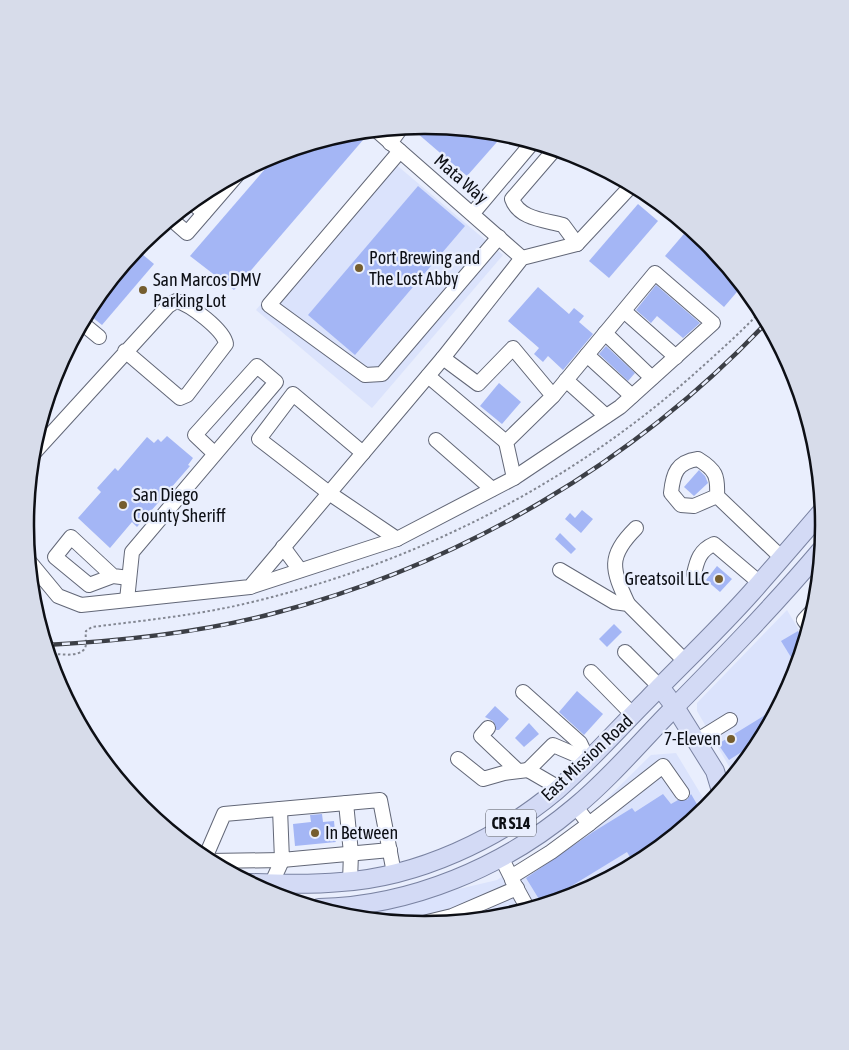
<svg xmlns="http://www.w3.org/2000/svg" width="849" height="1050" font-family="'Asap Condensed',sans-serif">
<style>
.built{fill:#dbe3fc}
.building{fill:#a4b6f5}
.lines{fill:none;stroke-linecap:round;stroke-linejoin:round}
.minor-casing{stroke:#626777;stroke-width:16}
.major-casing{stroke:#7a83a2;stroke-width:20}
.path{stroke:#838792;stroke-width:2;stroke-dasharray:2.5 2.5;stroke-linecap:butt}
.minor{stroke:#fff;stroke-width:14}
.major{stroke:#d3daf5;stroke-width:18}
.rail-casing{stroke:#3c3f46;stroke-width:4.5}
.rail{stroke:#e9eefd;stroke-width:2.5;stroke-dasharray:8;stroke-linecap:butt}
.poi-dot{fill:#755d2e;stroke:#e9eefd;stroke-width:2}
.labels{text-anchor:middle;stroke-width:4.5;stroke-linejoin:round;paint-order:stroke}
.shield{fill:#e9eefd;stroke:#4f525b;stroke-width:1}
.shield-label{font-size:16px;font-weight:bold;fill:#0d0f15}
.street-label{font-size:18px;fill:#0d0f15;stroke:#e9eefd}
.poi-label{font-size:18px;fill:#0d0f15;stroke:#e9eefd;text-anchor:start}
.rim{fill:none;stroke:#0d0f15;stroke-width:2.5}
</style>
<rect width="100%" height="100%" fill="#e9eefd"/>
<!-- built -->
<g class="built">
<path d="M387 157 503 255 372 408 256 310Z"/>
<path d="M787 610 805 640 793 678 757 747 734 775 697 711V703Z"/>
<path d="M676 753 708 806 646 857 577 894 502 917 424 924 344 916 497 880 574 831 651 755Z"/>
</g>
<!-- building -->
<g class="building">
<path d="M425 126 503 133 504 134 467 176 410 127Z"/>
<path d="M354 132 363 140 234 290 190 256 278 154Z"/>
<path d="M418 186 465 226 355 355 308 315Z"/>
<path d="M638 204 658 221 609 278 589 261Z"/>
<path d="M689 228 710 246 742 286 724 307 665 256Z"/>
<path d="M136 249 154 264 102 325 87 313 92 303Z"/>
<path d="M656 285 700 323 683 338 657 316 651 323 636 310Z"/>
<path d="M538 287 569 314 574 308 584 316 579 322 593 334 563 370 548 356 543 362 534 354 539 348 508 321Z"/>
<path d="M606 346 635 373 628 381 599 354Z"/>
<path d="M499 383 521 402 502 424 480 406Z"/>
<path d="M167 436 193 458 188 465 190 466 137 527 132 522 110 548 78 518 101 492 97 488 115 468 118 471 147 437 154 443 158 439 161 442Z"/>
<path d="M699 470 705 476 708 483 694 496 684 487Z"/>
<path d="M582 510 593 519 581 533 565 519 570 513 575 518Z"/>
<path d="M560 533 576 549 571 554 555 539Z"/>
<path d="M717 566 732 579 720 592 706 580Z"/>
<path d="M614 624 622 632 607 647 599 639Z"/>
<path d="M798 631 805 641 797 667 781 641Z"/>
<path d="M577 691 603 714 584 735 559 712Z"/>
<path d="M495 706 509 719 499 730H496L493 721 485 717Z"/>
<path d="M778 707 754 750 751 746 729 760 718 744Z"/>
<path d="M529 723 539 734 524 747 515 738Z"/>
<path d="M663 794 671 804 678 800H687L691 794 698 806 689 812 693 819 646 857 634 864 627 852 542 904 526 878 593 832 632 808 635 812Z"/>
<path d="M322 814 323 822 334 821 336 842 295 846 293 824 311 822 310 815Z"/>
</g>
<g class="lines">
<!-- minor casing -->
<g class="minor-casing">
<g id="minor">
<path d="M376 130 522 258"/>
<path d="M390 143 401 128"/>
<path d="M555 149 512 199C519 219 545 220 563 225L577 244"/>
<path d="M400 151 269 305 365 375 382 374 499 237"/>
<path d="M191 202 204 213"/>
<path d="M473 213 533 142"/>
<path d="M171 219 187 233 238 174"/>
<path d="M624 311 676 357"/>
<path d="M82 323 99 337"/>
<path d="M605 333 652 378"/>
<path d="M587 355 632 396"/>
<path d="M428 376 506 442"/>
<path d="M566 380 606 416"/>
<path d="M436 440 492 489"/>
<path d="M363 453 293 394 259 439 329 493 397 539"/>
<path d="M32 455 168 306 176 301C190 304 224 330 226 344L187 395 180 398 125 351"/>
<path d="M514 478 506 442 553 396 513 348 478 384 443 358 522 258 577 244 632 185"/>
<path d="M717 496 694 506 681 505 671 493C673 473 677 462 698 459 716 470 718 476 717 496L782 558"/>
<path d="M283 547 300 570"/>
<path d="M29 561 58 596 81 605 250 587 443 358"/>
<path d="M560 570 614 602 628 604 685 661"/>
<path d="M694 574C697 560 700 550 714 544L760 583"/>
<path d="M113 576 89 585 55 557 71 537 113 576 129 578"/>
<path d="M250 587 397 539 514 478 620 407 713 323 655 273 553 396"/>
<path d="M127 600 132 552 276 382 257 366 195 435 215 454"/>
<path d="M628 604C612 569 607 557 636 528"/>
<path d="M809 627 804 620 815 608"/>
<path d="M625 652 660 687"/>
<path d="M591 672 633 715"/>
<path d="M523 692 580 743 588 760"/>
<path d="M488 728 481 736 518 771"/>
<path d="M696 741 730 720"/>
<path d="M458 759 483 779 504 773 528 770"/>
<path d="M559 788 528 770 553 745 588 760"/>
<path d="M346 803 351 853 350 881"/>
<path d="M576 807 589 824 663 766 682 793"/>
<path d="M280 809 282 860 390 850"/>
<path d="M501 857 511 877 551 852 589 824"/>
<path d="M205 858 224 814 380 800 394 873"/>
<path d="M209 861 282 860C278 872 270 881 270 893"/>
<path d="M512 880 528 909"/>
<path d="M419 924 452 916 517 888"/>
</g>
</g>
<!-- major casing -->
<g class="major-casing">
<g id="major">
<path d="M660 687 675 707 715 771 721 791"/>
<path d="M250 883C281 884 311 885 341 882 418 877 499 839 557 790 589 762 618 729 648 699 682 664 718 630 751 593 775 566 799 538 823 510"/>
<path d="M319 908C411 906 504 867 575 807 608 780 636 747 666 716 719 662 772 608 821 550"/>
</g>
</g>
<!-- path -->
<path class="path" d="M48 653C57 654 80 658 85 648 87 644 85 636 86 631L92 627C140 621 188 616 235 606 409 567 571 486 703 366 723 348 743 330 761 311"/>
<!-- minor -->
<use href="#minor" class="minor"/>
<!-- major -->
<use href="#major" class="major"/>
<!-- rail casing -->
<g class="rail-casing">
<path id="rail" d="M46 645C123 641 200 633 275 613 462 564 634 463 767 322"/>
</g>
<!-- rail -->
<use href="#rail" class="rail"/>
</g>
<!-- markers -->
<g class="poi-dot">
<circle cx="359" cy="268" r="5"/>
<circle cx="143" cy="290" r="5"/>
<circle cx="123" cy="505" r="5"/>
<circle cx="719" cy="579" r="5"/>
<circle cx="731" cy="739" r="5"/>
<circle cx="315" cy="833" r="5"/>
</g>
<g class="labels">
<!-- shield labels -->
<rect class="shield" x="486" y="809.5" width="50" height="27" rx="4"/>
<g class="shield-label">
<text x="511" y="829">CR S14</text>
</g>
<!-- street labels -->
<g class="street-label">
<text transform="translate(461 179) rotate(41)" y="6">Mata Way</text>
<text transform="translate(587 758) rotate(-43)" y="6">East Mission Road</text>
</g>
<!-- poi labels -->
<g class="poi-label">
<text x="369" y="264">Port Brewing and<tspan x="369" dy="21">The Lost Abby</tspan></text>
<text x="153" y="286">San Marcos DMV<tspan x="153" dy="21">Parking Lot</tspan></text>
<text x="133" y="501">San Diego<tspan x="133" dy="21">County Sheriff</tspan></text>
<text x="709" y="585" text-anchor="end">Greatsoil LLC</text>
<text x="721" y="745" text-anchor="end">7-Eleven</text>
<text x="325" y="839">In Between</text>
</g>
</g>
<!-- crop -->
<path d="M0 0H849V1050H0ZM424 134H425A390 390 0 0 1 815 524V526A390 390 0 0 1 425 916H424A390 390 0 0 1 34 526V524A390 390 0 0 1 424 134Z" fill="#d7dcea" fill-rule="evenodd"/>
<path class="rim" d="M424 134H425A390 390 0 0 1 815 524V526A390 390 0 0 1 425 916H424A390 390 0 0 1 34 526V524A390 390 0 0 1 424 134Z"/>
</svg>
